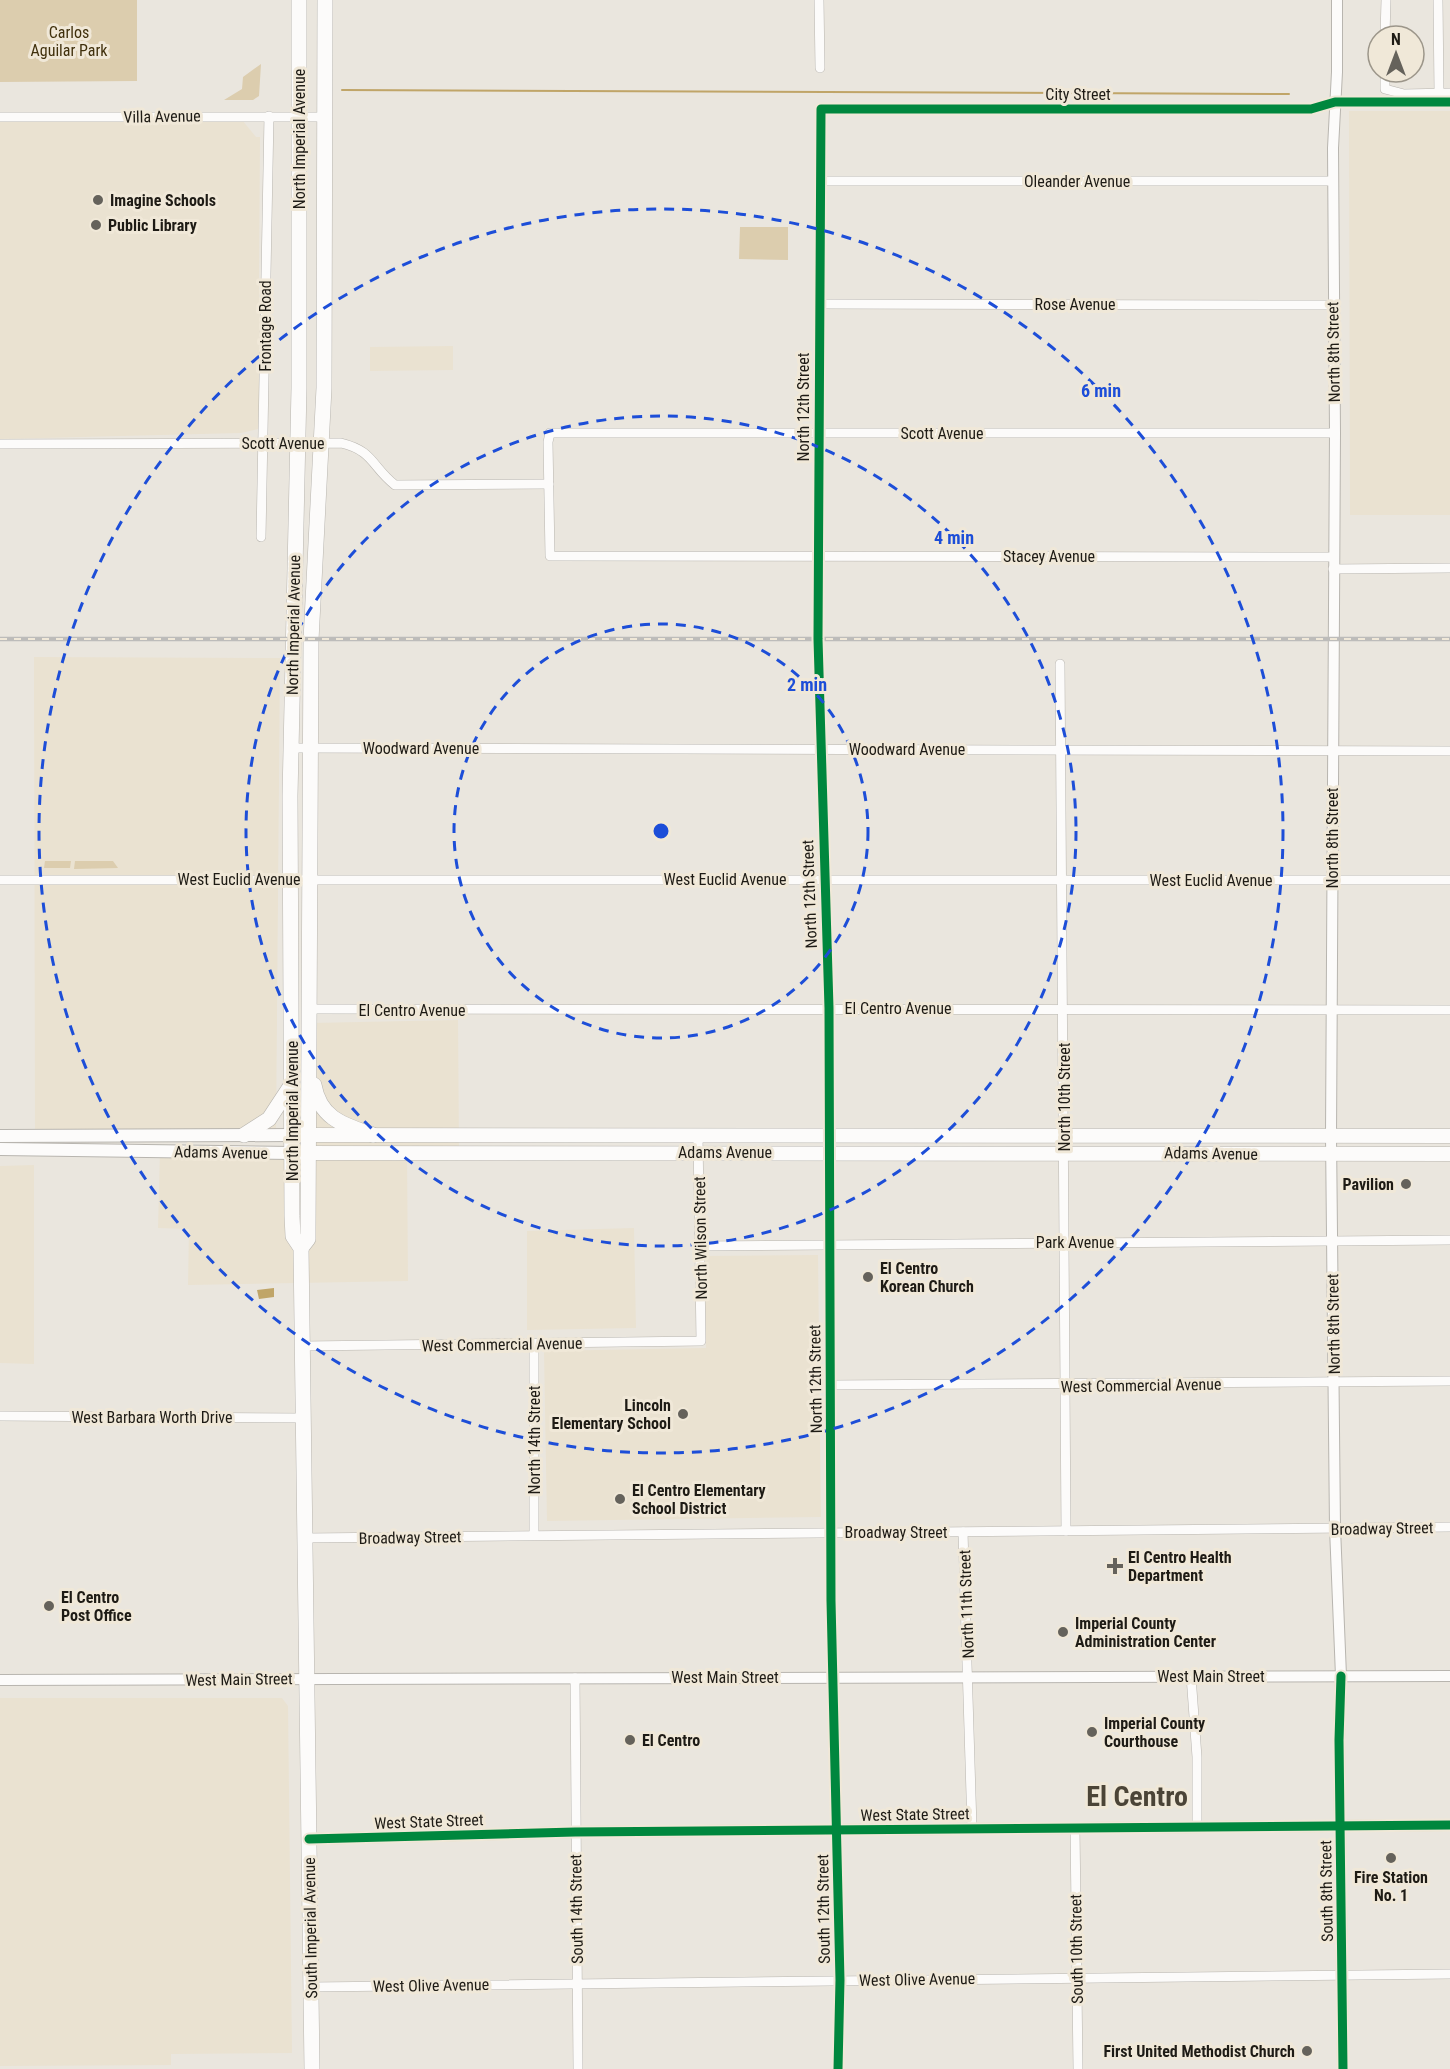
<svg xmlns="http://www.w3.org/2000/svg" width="1450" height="2069" font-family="'Roboto Condensed',sans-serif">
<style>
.built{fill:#eae2d1}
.green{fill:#dccdae}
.water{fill:#c0a568}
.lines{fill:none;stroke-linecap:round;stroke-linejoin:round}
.stream{stroke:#c0a568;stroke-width:2}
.minor-casing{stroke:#b8b5af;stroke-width:10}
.tertiary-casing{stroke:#b8b5af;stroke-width:12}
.secondary-casing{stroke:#b8b5af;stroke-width:14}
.primary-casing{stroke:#b8b5af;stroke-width:15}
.trunk-casing{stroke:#b8b5af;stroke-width:16}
.minor{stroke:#fcfbfa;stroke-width:9}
.tertiary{stroke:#fcfbfa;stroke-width:10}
.secondary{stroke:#fcfbfa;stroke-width:12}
.primary{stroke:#fcfbfa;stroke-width:14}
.trunk{stroke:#fcfbfa;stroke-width:15}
.rail-casing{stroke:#bdbcba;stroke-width:4.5}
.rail{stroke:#f0e8d8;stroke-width:2;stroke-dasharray:7;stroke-linecap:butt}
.cycleway-casing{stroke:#f0e8d8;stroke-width:13}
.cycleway{stroke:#00873e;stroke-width:9}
.ring{fill:none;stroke:#1d4ed8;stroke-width:3;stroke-dasharray:10 8}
.poi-dot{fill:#65625b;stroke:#f0e8d8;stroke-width:2}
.labels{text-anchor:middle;stroke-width:6;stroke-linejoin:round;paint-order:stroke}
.park-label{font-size:16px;fill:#40300c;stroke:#f0e8d8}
.street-label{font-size:16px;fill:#1e1b15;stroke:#f0e8d8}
.poi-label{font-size:16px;font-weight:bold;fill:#1e1b15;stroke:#f0e8d8;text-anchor:start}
.town-label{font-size:28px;font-weight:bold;fill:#4b4437;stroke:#f0e8d8}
.centre{fill:#1d4ed8;stroke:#f0e8d8;stroke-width:3}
.ring-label{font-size:18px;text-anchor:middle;font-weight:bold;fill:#1d4ed8;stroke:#f0e8d8;stroke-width:6;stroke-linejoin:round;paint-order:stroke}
</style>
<rect width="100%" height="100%" fill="#eae6de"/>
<!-- built -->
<g class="built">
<path d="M1349 111H1450V515H1350Z"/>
<path d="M238 115 256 137H260L259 283 263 419 258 429 241 433 0 439V120Z"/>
<path d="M453 346V370L370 371V347Z"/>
<path d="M34 657 280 658 276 1135 35 1136Z"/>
<path d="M458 1020 459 1153 407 1154 408 1281 188 1285 189 1229 158 1228 160 1151 309 1153 311 1023Z"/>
<path d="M34 1165V1364L0 1363V1166Z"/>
<path d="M634 1228 636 1328 527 1330V1231Z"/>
<path d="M818 1255 821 1517 547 1521 544 1351 706 1348 705 1256Z"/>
<path d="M0 1698H282L288 1706 292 2053 171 2054V2065L0 2066Z"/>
</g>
<!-- green -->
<g class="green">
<path d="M0 0H137V81L0 82Z"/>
<path d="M261 64 259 96 253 100H224L242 89 243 77Z"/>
<path d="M740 227H788V260L739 259Z"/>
<path d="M45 861H71L70 868H44Z"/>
<path d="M75 861H113L118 868 74 869Z"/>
</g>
<!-- water -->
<path class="water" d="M274 1288V1297L259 1299 257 1290Z"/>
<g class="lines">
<!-- stream -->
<path class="stream" d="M342 90 1289 94"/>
<!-- minor casing -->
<g class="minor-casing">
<g id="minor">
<path d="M819 0 820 68"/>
<path d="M1438 0 1439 93"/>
<path d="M1385 36 1386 0"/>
<path d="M1385 72V89L1404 94 1450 93"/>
<path d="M0 117H325"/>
<path d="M821 181H1333"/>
<path d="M819 304 1332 305"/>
<path d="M0 444 341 443C374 451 371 466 395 485L549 484"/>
<path d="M261 537 269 116"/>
<path d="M1333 557 550 556 548 442 550 433H1335"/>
<path d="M1333 569 1450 568"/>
<path d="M1060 664 1066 1531"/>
<path d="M292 748 1450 751"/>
<path d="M0 880H1450"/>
<path d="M311 1009 1450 1010"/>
<path d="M701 1246 1450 1240"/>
<path d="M534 1344V1535"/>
<path d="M303 1346 701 1341 698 1135"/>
<path d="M831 1385 1450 1381"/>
<path d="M0 1416 304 1418"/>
<path d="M963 1532 972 1828"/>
<path d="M305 1538 1450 1527"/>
<path d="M1191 1676 1197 1757V1826"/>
<path d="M575 1678 578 2069"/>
<path d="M1075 1828 1078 2069"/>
<path d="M311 1987 1450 1974"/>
<path d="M838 2069 840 1980 831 1601 829 1008 818 639 821 109H1311L1335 102H1450"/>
</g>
</g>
<!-- tertiary casing -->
<g class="tertiary-casing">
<g id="tertiary">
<path d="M1337 0V72L1333 148 1335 433 1331 1136 1335 1528 1341 1676 1339 1740 1343 2069"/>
<path d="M0 1680 1450 1676"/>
<path d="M309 1839 575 1832 1450 1825"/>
</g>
</g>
<!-- secondary casing -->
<g class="secondary-casing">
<g id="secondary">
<path d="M0 1136 291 1135"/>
<path d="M0 1149 291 1153"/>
</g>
</g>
<!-- primary casing -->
<g class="primary-casing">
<g id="primary">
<path d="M291 1135 1450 1136"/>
<path d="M291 1153 1450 1154"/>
</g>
</g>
<!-- trunk casing -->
<g class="trunk-casing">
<g id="trunk">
<path d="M299 0V388L290 796 292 1216 293 1236 301 1248 312 2069"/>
<path d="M314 1085C320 1119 344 1125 373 1135"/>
<path d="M244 1135 269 1119 292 1084"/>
<path d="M301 1248 308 1239V1228L311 640 324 388 325 0"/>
</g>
</g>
<!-- minor -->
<use href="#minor" class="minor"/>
<!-- tertiary -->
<use href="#tertiary" class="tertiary"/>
<!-- secondary -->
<use href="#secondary" class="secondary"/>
<!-- primary -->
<use href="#primary" class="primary"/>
<!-- trunk -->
<use href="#trunk" class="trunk"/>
<!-- rail casing -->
<g class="rail-casing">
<path id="rail" d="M0 639H1450"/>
</g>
<!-- rail -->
<use href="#rail" class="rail"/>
<!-- cycleway casing -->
<g class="cycleway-casing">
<g id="cycleway">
<path d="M1341 1676 1339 1740 1343 2069"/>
<path d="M309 1839 575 1832 1450 1825"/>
<path d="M838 2069 840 1980 831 1601 829 1008 818 639 821 109H1311L1335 102H1450"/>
</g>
</g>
<!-- cycleway -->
<use href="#cycleway" class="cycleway"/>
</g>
<!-- distance rings -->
<g class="ring">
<circle cx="661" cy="831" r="207"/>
<circle cx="661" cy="831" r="415"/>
<circle cx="661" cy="831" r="622"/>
</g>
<!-- markers -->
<g class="poi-dot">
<circle cx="98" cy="200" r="6"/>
<circle cx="96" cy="225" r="6"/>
<circle cx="1406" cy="1184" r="6"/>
<circle cx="868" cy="1277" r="6"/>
<circle cx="683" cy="1414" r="6"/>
<circle cx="620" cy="1499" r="6"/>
<path d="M1112 1557h6v6h6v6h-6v6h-6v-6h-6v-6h6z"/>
<circle cx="49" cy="1606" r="6"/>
<circle cx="1063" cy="1632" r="6"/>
<circle cx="1092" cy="1732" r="6"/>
<circle cx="630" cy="1740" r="6"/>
<circle cx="1391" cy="1858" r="6"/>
<circle cx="1307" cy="2051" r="6"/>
</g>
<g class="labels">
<!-- park labels -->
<g class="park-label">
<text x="69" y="38">Carlos<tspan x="69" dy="18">Aguilar Park</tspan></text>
</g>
<!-- street labels -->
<g class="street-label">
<text x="1078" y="100">City Street</text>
<text transform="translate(162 116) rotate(-1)" y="6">Villa Avenue</text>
<text transform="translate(299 139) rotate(-90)" y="6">North Imperial Avenue</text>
<text x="1077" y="187">Oleander Avenue</text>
<text x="1075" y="310">Rose Avenue</text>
<text transform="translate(265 326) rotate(-90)" y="6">Frontage Road</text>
<text transform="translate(1333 352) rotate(-91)" y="6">North 8th Street</text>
<text transform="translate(803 407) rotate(-90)" y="6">North 12th Street</text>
<text x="942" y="439">Scott Avenue</text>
<text x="283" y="449">Scott Avenue</text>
<text x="1049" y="562">Stacey Avenue</text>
<text transform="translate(293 625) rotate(-89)" y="6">North Imperial Avenue</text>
<text x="421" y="754">Woodward Avenue</text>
<text x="907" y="755">Woodward Avenue</text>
<text transform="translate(1332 838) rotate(-90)" y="6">North 8th Street</text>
<text x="239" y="885">West Euclid Avenue</text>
<text x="725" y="885">West Euclid Avenue</text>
<text x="1211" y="886">West Euclid Avenue</text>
<text transform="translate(809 894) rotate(-92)" y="6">North 12th Street</text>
<text x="898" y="1014">El Centro Avenue</text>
<text x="412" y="1016">El Centro Avenue</text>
<text transform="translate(1064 1097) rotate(-90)" y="6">North 10th Street</text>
<text transform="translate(292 1111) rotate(-90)" y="6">North Imperial Avenue</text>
<text transform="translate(221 1152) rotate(1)" y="6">Adams Avenue</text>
<text x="725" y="1158">Adams Avenue</text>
<text transform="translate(1211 1153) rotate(1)" y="6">Adams Avenue</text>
<text transform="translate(700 1238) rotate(-91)" y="6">North Wilson Street</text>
<text x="1075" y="1248">Park Avenue</text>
<text transform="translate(1333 1324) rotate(-91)" y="6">North 8th Street</text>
<text transform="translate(502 1344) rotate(-1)" y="6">West Commercial Avenue</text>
<text transform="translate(815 1379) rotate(-91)" y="6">North 12th Street</text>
<text transform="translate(1141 1385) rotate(-1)" y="6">West Commercial Avenue</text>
<text x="152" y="1423">West Barbara Worth Drive</text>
<text transform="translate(534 1440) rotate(-90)" y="6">North 14th Street</text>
<text transform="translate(1382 1528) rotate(-1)" y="6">Broadway Street</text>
<text x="896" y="1538">Broadway Street</text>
<text transform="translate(410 1537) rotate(-1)" y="6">Broadway Street</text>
<text transform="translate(966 1604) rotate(-92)" y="6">North 11th Street</text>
<text x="1211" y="1682">West Main Street</text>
<text x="725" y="1683">West Main Street</text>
<text transform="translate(239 1679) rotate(-1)" y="6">West Main Street</text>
<text transform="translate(915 1814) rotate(-1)" y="6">West State Street</text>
<text transform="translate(429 1821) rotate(-2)" y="6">West State Street</text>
<text transform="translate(1326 1891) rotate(-91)" y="6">South 8th Street</text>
<text transform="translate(576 1909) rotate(-91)" y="6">South 14th Street</text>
<text transform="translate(823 1909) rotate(-91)" y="6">South 12th Street</text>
<text transform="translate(310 1928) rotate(-91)" y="6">South Imperial Avenue</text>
<text transform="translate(1076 1949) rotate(-91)" y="6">South 10th Street</text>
<text transform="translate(917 1979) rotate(-1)" y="6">West Olive Avenue</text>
<text transform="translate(431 1985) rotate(-1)" y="6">West Olive Avenue</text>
</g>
<!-- poi labels -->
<g class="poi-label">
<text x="110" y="206">Imagine Schools</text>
<text x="108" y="231">Public Library</text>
<text x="1394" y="1190" text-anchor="end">Pavilion</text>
<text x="880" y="1274">El Centro<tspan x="880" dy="18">Korean Church</tspan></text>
<text x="671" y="1411" text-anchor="end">Lincoln<tspan x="671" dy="18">Elementary School</tspan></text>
<text x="632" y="1496">El Centro Elementary<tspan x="632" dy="18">School District</tspan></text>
<text x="1128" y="1563">El Centro Health<tspan x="1128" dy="18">Department</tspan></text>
<text x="61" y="1603">El Centro<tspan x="61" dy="18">Post Office</tspan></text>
<text x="1075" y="1629">Imperial County<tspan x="1075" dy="18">Administration Center</tspan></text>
<text x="1104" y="1729">Imperial County<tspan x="1104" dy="18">Courthouse</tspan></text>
<text x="642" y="1746">El Centro</text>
<text x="1391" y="1883" text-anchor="middle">Fire Station<tspan x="1391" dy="18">No. 1</tspan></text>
<text x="1295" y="2057" text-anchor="end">First United Methodist Church</text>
</g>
<!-- town labels -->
<g class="town-label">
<text x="1137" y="1806">El Centro</text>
</g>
</g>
<circle cx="661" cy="831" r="9" class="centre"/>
<g class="ring-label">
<text x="1101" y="397">6 min</text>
<text x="954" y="544">4 min</text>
<text x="807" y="691">2 min</text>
</g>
<!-- north arrow -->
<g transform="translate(1396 54)"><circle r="28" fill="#f0e8d8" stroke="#9c968a" stroke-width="1.5"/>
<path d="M0-4.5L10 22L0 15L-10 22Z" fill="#65625b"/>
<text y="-9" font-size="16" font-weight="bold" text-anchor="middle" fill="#1e1b15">N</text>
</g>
</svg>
